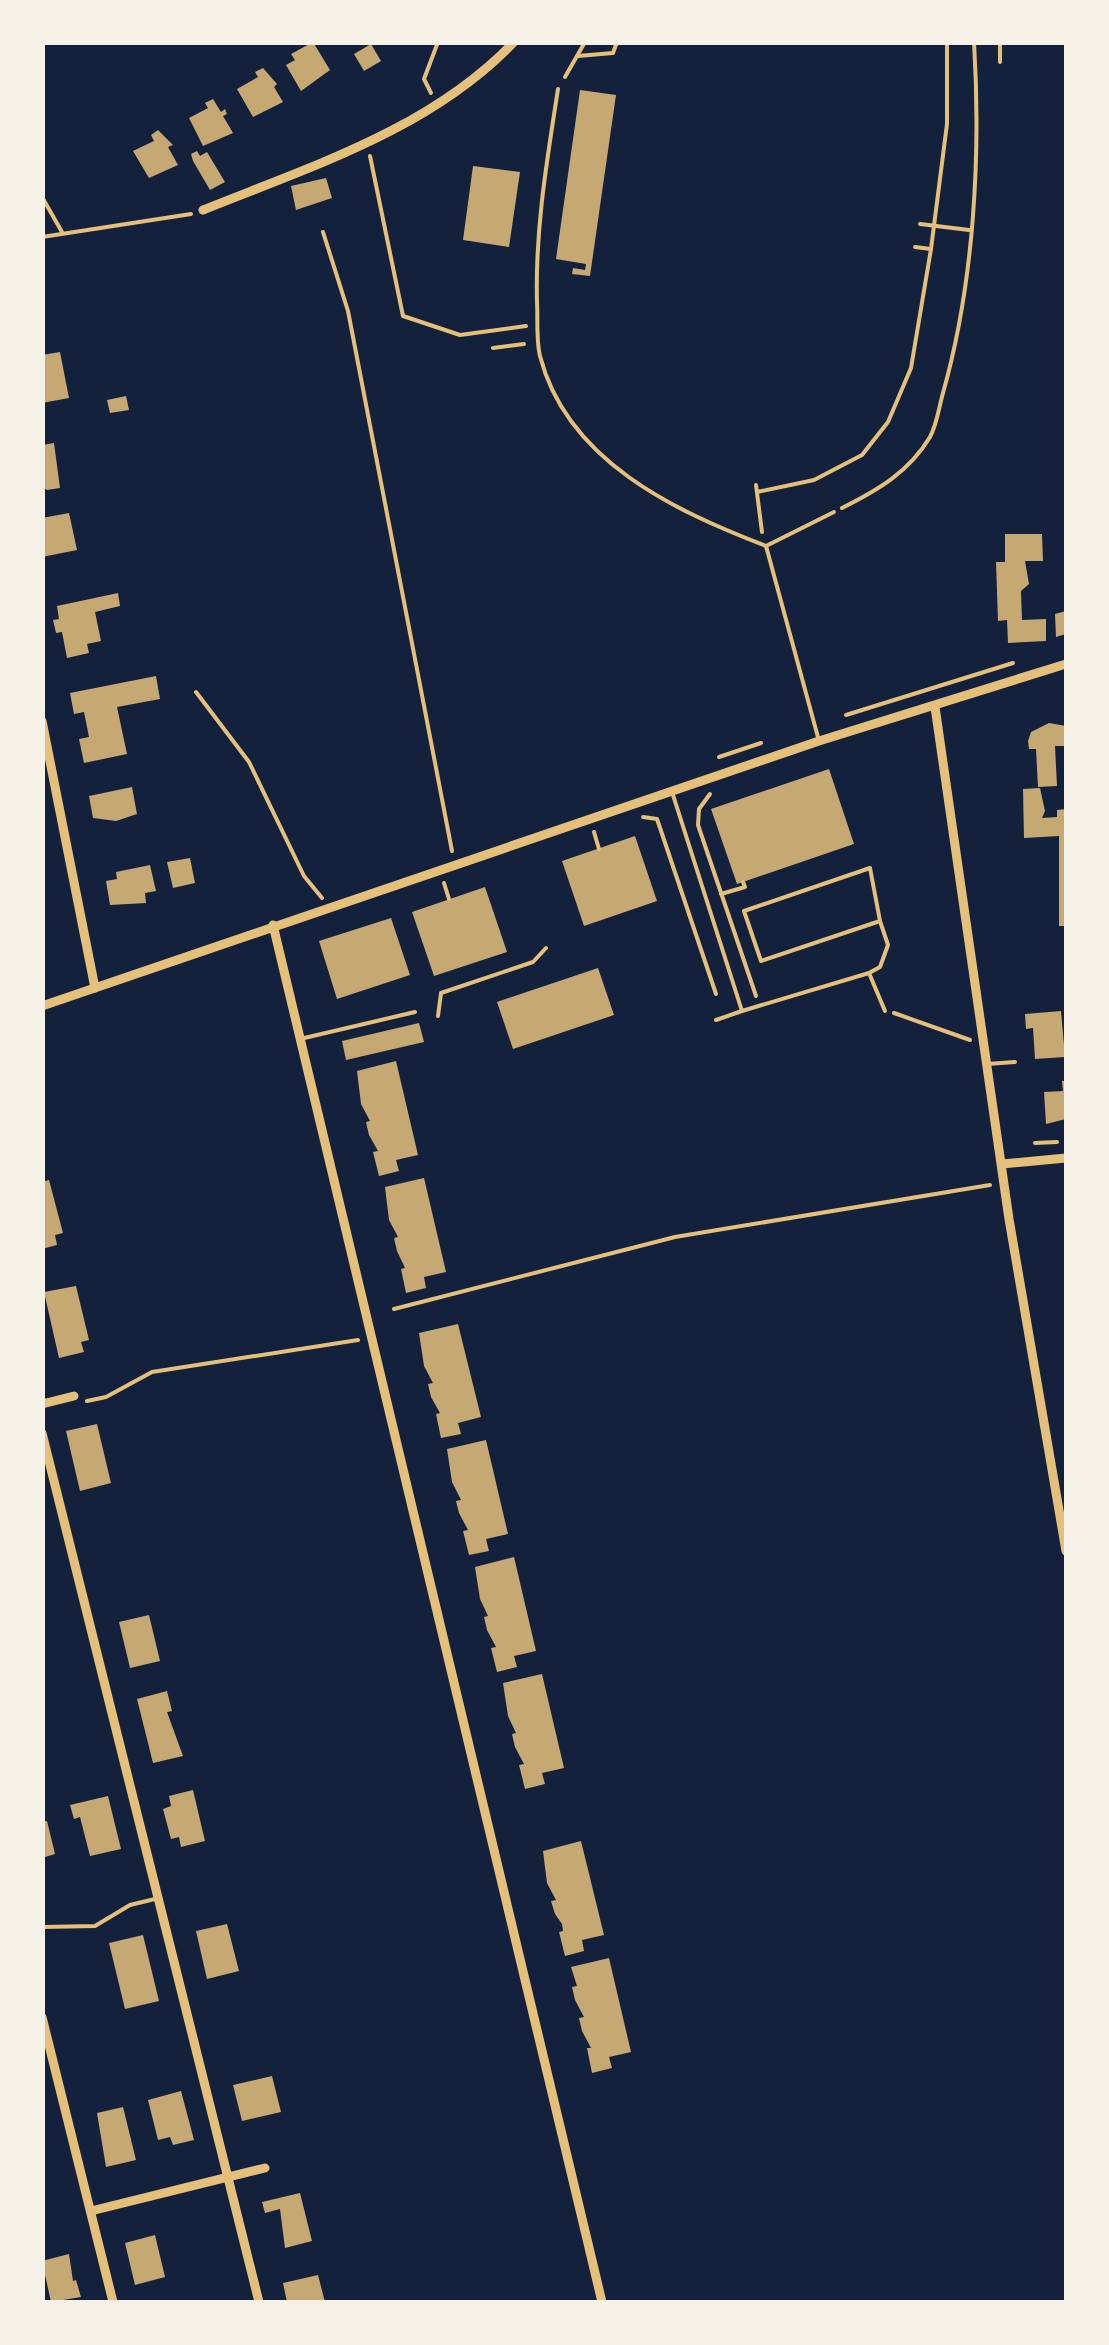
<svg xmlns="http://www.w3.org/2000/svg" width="1109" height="2345" font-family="Cabin,sans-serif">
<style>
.building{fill:#c6a872}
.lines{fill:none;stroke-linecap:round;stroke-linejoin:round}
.path{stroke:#e5c07b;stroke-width:4}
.service{stroke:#e5c07b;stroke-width:4}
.minor{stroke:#e5c07b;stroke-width:9}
</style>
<rect width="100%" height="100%" fill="#14213d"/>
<!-- building -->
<g class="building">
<path d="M313 42 330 70 301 91 286 65 295 60 291 54Z"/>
<path d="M371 44 381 61 364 71 354 54Z"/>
<path d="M263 68 277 84 274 87 283 102 253 117 237 89 258 77 255 72Z"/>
<path d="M580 90 616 95 590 276 572 274 573 268 585 270 586 264 556 259Z"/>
<path d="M213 99 221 112 225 109 227 114 223 116 233 133 203 146 189 118 208 108 205 103Z"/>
<path d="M158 130 173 145 168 147 178 165 149 178 133 151 154 141 151 135Z"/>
<path d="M197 151 200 156 207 152 225 182 210 190 193 161 191 154Z"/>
<path d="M473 166 520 172 509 247 463 240Z"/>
<path d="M326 178 332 198 296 210 291 186Z"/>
<path d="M60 352 69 398 42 403V355Z"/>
<path d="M126 396 129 410 110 413 107 400Z"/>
<path d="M54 443 60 488 47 490 42 487V445Z"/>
<path d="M69 513 77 550 42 557V518Z"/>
<path d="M1005 534H1042L1043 561H1025L1029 584 1021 591 1022 620 1046 619V641L1008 643 1007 620 998 621 996 562H1005Z"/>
<path d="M118 593 120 606 95 612 101 641 87 644 89 653 67 658 62 632 56 633 53 620 59 619 57 606Z"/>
<path d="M1066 611V634L1056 637 1055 614Z"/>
<path d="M156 676 160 699 117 707 127 754 84 763 79 739 89 737 84 712 74 714 70 693Z"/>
<path d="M1049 723 1066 726V746H1055L1057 786 1038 787 1036 749H1029L1028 741 1031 732Z"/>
<path d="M829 769 854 844 737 884 711 809Z"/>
<path d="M132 787 137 814 116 821 93 818 89 796Z"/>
<path d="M1040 788 1045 811 1042 818 1057 817V810L1066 809V926H1059V836L1024 838 1023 789Z"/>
<path d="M635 836 657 901 584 926 562 861Z"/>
<path d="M190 858 195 883 173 888 167 862Z"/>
<path d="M150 865 156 891 145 893 146 903 110 905 106 881 117 879 116 872Z"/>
<path d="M485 887 507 952 434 976 412 912Z"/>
<path d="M391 918 410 975 337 999 319 941Z"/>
<path d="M598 968 614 1015 513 1049 497 1002Z"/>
<path d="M1061 1011 1065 1057 1035 1059 1033 1028 1026 1029 1025 1014Z"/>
<path d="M419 1023 424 1042 346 1060 342 1041Z"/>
<path d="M396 1061 418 1155 396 1160 399 1171 379 1176 373 1152 378 1151 369 1135 366 1122 370 1121 361 1104 357 1071Z"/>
<path d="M1062 1081H1066V1119L1046 1124 1044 1092 1063 1091Z"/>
<path d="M424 1178 446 1272 424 1277 426 1288 406 1293 401 1269 405 1268 397 1251 394 1238 398 1237 389 1220 385 1187Z"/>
<path d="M49 1180 63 1233 55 1235 57 1245 42 1249V1182Z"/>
<path d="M76 1286 89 1340 81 1342 84 1352 59 1358 44 1292Z"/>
<path d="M458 1324 481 1417 458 1423 461 1434 441 1438 436 1414 440 1413 431 1397 428 1384 433 1383 424 1366 419 1333Z"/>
<path d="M97 1424 111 1483 80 1491 66 1431Z"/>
<path d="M486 1440 508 1534 486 1539 489 1551 469 1555 463 1531 468 1530 459 1513 456 1501 461 1500 452 1482 447 1449Z"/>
<path d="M514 1557 536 1651 514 1656 517 1667 497 1672 491 1648 496 1647 487 1630 484 1617 488 1616 480 1599 475 1567Z"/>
<path d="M149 1615 160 1661 130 1668 119 1622Z"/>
<path d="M542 1674 564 1768 542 1773 545 1784 525 1789 519 1765 524 1764 515 1747 512 1734 516 1733 508 1716 503 1683Z"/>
<path d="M167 1691 172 1711 167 1712 183 1756 153 1763 137 1699Z"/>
<path d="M193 1790 205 1841 181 1847 179 1837 171 1839 163 1809 171 1806 169 1796Z"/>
<path d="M108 1796 121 1849 90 1856 80 1817 74 1819 70 1805Z"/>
<path d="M47 1821 55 1854 42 1858V1822Z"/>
<path d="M581 1841 604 1935 582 1940 584 1951 565 1956 559 1932 563 1931 562 1924 555 1914 551 1901 556 1900 547 1883 543 1851Z"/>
<path d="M227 1924 239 1971 207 1979 196 1931Z"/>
<path d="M143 1935 159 2001 125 2009 109 1943Z"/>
<path d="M609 1958 631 2052 609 2057 612 2068 592 2073 587 2048H591L582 2031 579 2018 584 2017 575 2000 572 1987 577 1986 571 1967Z"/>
<path d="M272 2076 281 2112 242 2121 233 2085Z"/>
<path d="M181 2091 194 2140 173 2145 170 2137 158 2140 148 2100Z"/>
<path d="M123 2107 136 2160 106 2167 97 2113Z"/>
<path d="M300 2193 312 2241 285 2248 280 2209 265 2213 262 2202Z"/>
<path d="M155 2235 165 2277 135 2285 125 2243Z"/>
<path d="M69 2254 73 2281 76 2280 81 2297 51 2302 42 2261Z"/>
<path d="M318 2275 325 2302H287L283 2283Z"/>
</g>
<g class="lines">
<!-- path -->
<g class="path">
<path d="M1000 42V62"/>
<path d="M578 56 613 53 617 42"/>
<path d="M565 77 585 42"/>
<path d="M431 93 424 79 438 42"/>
<path d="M370 156 403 316 460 335 526 326"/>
<path d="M42 197 62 232"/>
<path d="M920 224 969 230"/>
<path d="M323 232 348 311 452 851"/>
<path d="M42 237 191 214"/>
<path d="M915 247 931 249"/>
<path d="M493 348 524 344"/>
<path d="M756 485 762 532"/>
<path d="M757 492 814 480 862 455 888 422 911 368 931 249 947 124V42"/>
<path d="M842 508C878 490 909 472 930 437 937 424 939 407 943 393 974 283 981 156 974 42"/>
<path d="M196 692 249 762 304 876 322 898"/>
<path d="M846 715 1013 663"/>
<path d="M719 757 761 743"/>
<path d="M710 794 699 809 698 825 756 996"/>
<path d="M643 817 657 819 716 994"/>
<path d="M594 832 599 849"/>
<path d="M444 883 449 899"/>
<path d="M721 894 745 887 743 882"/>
<path d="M894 1013 970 1040"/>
<path d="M438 1016 441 993 533 962 546 948"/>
<path d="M1035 1143 1057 1142"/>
<path d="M394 1309 675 1237 990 1185"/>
<path d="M87 1401 106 1397 152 1372 358 1340"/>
</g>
<!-- service -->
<g class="service">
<path d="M558 89C547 160 535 230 537 302 538 319 536 340 540 356 567 461 675 511 766 546"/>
<path d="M819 741 766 546 834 512"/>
<path d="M673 795 742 1011 869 973 880 967 888 945 880 921 761 961 744 911 870 868 880 921"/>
<path d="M869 973 885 1011"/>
<path d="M716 1020 742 1011"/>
<path d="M300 1039 415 1012"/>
<path d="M987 1064 1015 1062"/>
<path d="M42 1927 95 1926 130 1905 159 1898"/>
</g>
<!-- minor -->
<g class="minor">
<path d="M203 210C312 166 431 129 514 42"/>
<path d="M935 707 1009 1219 1066 1551"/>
<path d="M42 721 95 988"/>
<path d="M273 925 602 2302"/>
<path d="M42 1006 819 741 1066 664"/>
<path d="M1002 1164 1066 1158"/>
<path d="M42 1404 74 1396"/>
<path d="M42 1433 259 2302"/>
<path d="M42 2017 113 2302"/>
<path d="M91 2211 265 2168"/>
</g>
</g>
<!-- border -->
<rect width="1109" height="2345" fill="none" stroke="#f6f1e7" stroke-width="90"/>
</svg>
